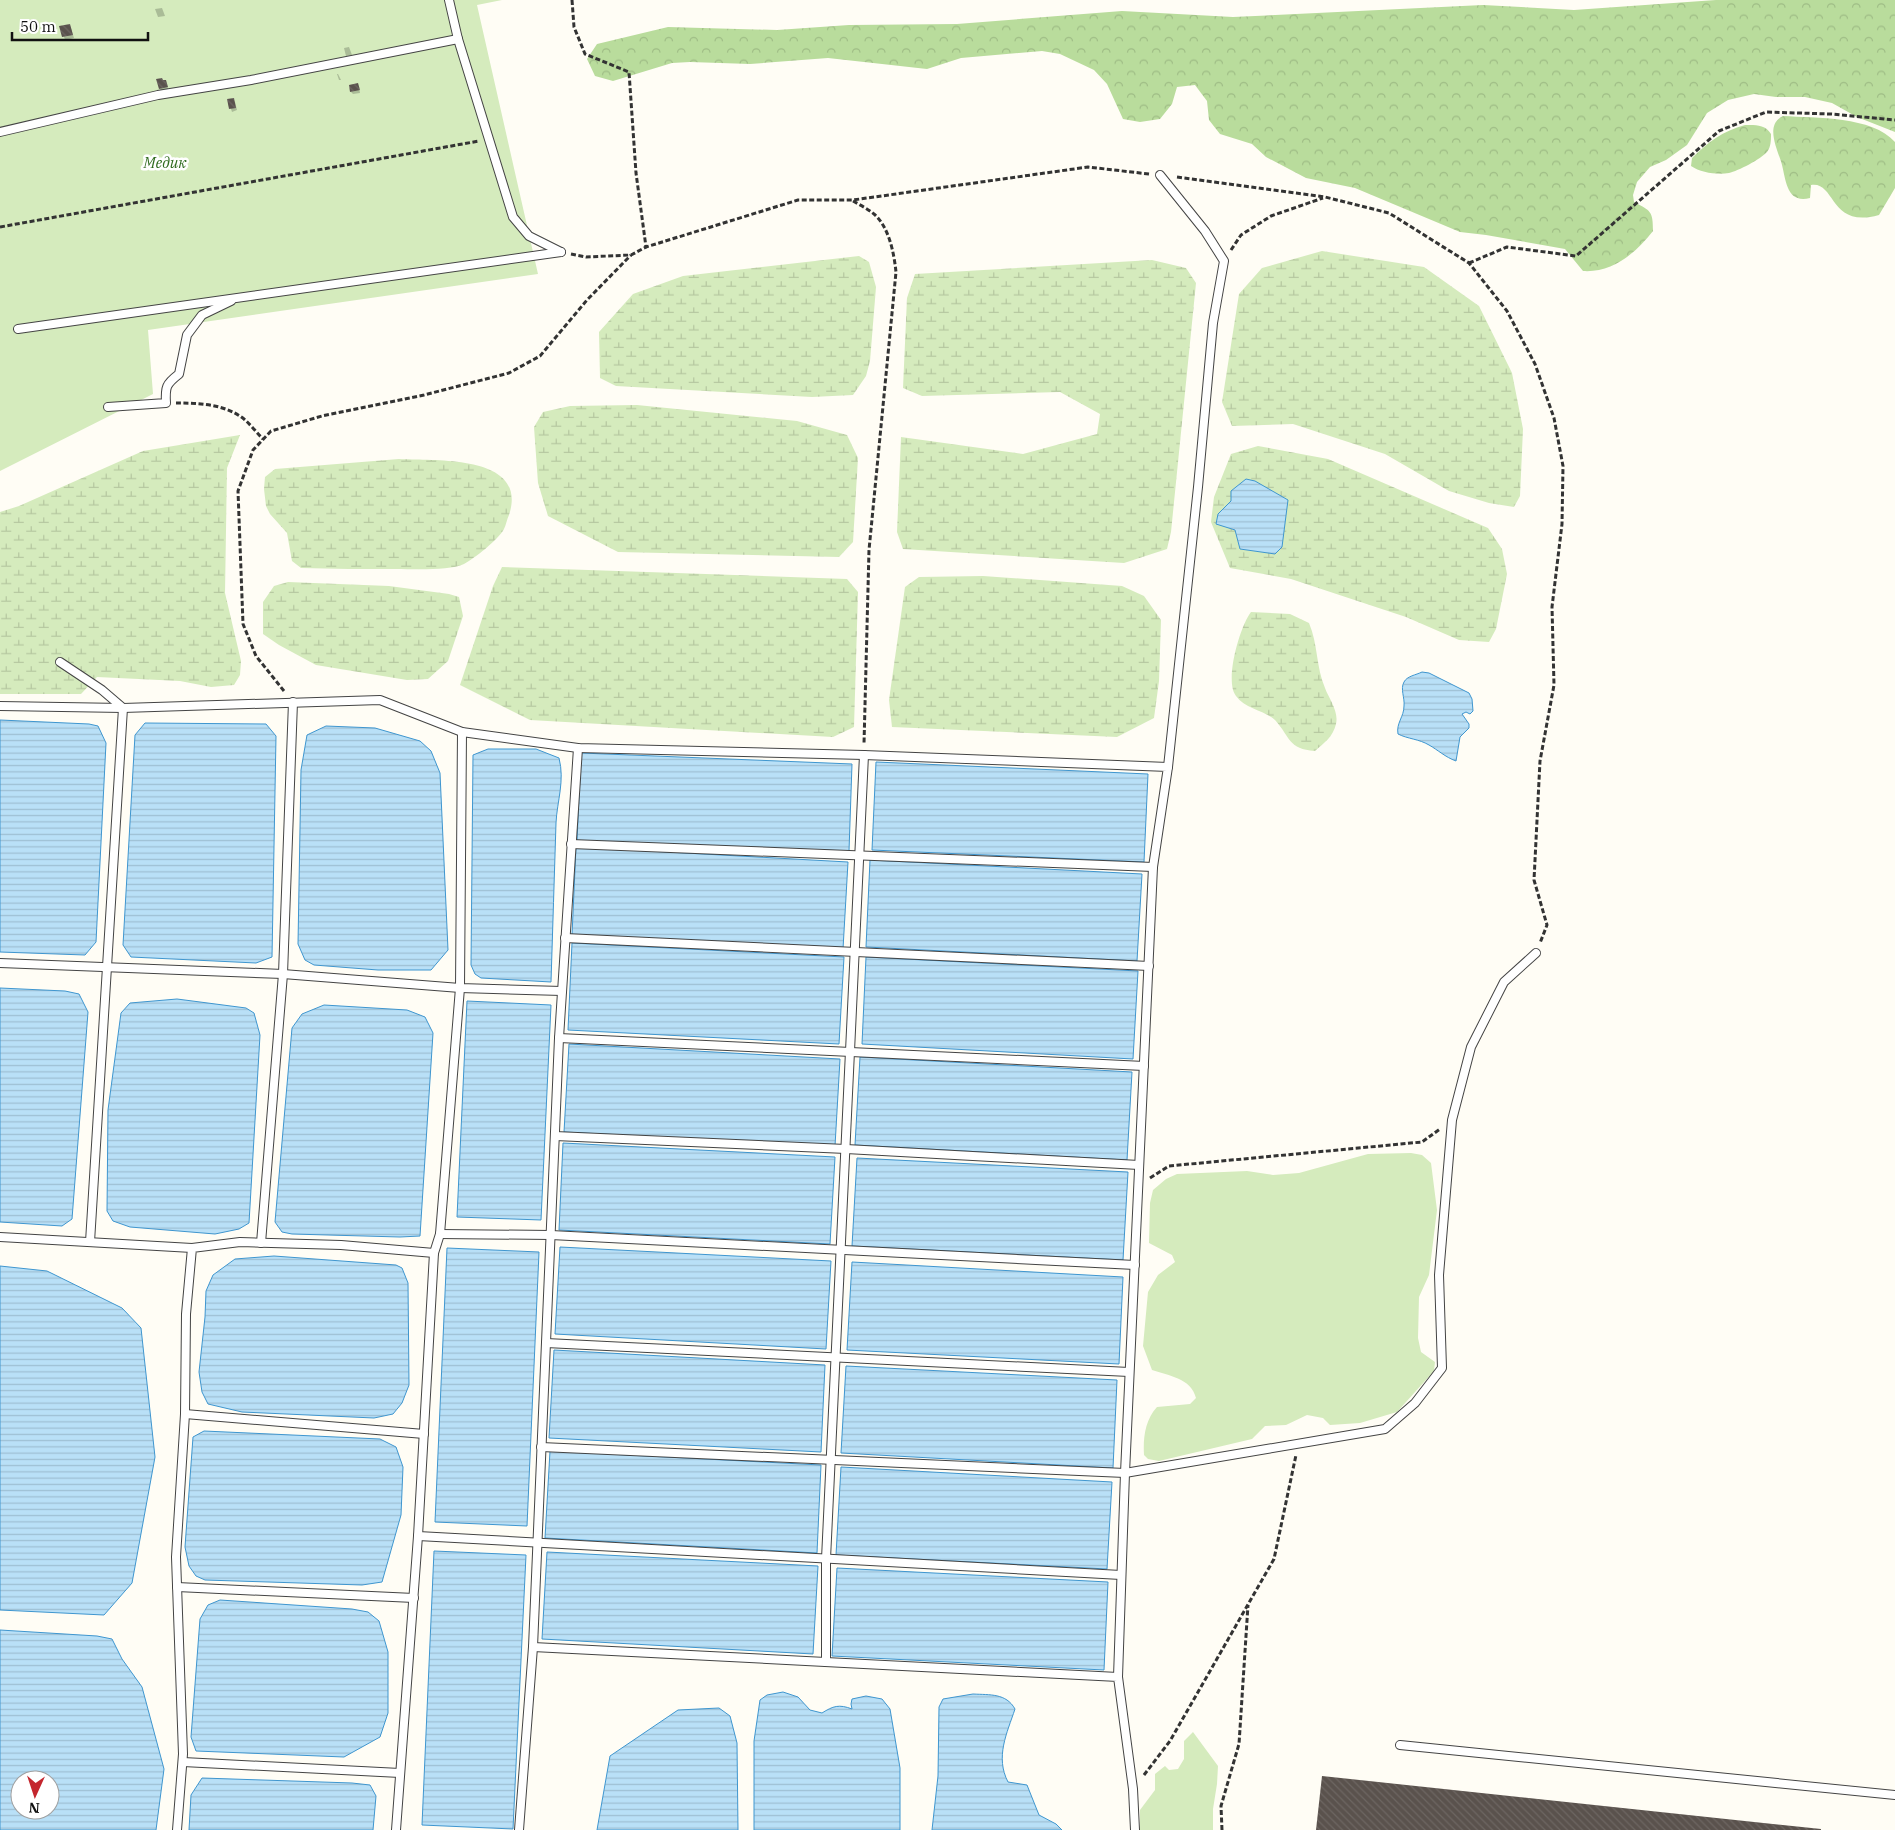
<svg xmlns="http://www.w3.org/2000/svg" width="1895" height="1830" font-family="'IBM Plex Serif',serif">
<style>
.grass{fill:#d5ebbd}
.forest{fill:url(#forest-crowns)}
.wetland{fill:url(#wetland-marsh)}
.water{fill:url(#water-rules);stroke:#3f96cf;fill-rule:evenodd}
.shadow{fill:#0003}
.building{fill:url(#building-back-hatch)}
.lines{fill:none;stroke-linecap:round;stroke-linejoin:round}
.lane-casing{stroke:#444;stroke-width:10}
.path{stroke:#333;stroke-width:3;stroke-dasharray:5 2.5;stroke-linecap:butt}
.lane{stroke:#fff;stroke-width:8}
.labels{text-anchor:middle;stroke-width:5;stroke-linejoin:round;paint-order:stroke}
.park-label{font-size:15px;font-style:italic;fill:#2f6b1f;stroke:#fff}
</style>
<defs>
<pattern id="forest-crowns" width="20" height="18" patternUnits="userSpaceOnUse" patternTransform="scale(1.25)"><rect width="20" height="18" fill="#b9dc9c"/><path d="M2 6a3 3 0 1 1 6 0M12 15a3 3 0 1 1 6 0" fill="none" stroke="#9ebc85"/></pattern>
<pattern id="wetland-marsh" width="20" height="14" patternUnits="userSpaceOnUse" patternTransform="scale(1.25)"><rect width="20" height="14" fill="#d5ebbd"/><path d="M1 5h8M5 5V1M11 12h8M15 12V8" fill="none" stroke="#b6c8a1"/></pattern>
<pattern id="water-rules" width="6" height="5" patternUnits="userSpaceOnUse" patternTransform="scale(1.25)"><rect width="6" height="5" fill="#b9e0f7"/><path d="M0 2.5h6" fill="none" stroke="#9ebfd3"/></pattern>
<pattern id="building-back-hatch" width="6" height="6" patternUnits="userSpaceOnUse" patternTransform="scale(1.25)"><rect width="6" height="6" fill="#5a524d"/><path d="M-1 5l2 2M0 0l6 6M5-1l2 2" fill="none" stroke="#6d6662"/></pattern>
</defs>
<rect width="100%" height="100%" fill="#fffdf5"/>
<!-- grass -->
<g class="grass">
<path d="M0 0H502L477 5 538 274 148 330 153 394 0 471Z"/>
<path d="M1411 1153 1422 1155 1431 1163 1437 1210 1429 1275 1419 1297 1418 1338 1421 1352 1435 1362 1434 1371 1397 1412 1360 1423 1330 1425 1323 1418 1307 1415 1286 1425 1265 1426 1252 1439 1159 1461 1148 1459 1144 1455C1143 1438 1145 1420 1157 1407L1190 1404 1196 1398C1191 1378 1169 1376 1152 1370L1143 1346 1148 1292 1158 1275 1175 1262 1172 1255 1149 1243 1150 1203 1153 1190 1166 1179 1177 1174 1247 1171 1273 1175 1299 1173 1368 1154Z"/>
<path d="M1193 1732 1218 1766 1217 1784 1213 1809V1830H1140V1810L1155 1790V1774L1165 1766 1169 1770 1178 1769 1184 1759V1741Z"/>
</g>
<!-- forest -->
<g class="forest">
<path d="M1716 0H1895V132L1857 117 1832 103 1805 97H1776L1754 94 1728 100 1707 113 1687 145 1666 160 1650 167 1637 182 1633 195 1634 202C1651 211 1653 211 1653 231 1636 253 1612 273 1583 271L1565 249 1486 235 1460 232 1355 188 1306 178 1266 157 1252 144 1220 134 1209 120 1207 101 1195 85 1177 87 1172 104 1160 119 1140 122 1123 119 1107 84 1094 70 1060 54 1042 51 961 58 927 69 828 58 750 64 690 62 672 63 613 81 595 76 587 59 597 44 668 27 777 30 849 25 957 24 1122 11 1233 17 1483 5 1574 10Z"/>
<path d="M1783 116C1816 118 1872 116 1895 142V188L1879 215C1829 229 1836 181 1811 185L1810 198C1787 204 1786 181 1782 165 1778 150 1764 125 1783 116Z"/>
<path d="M1745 125C1755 125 1765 124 1771 134 1771 140 1771 147 1767 152 1761 159 1738 171 1729 173 1718 175 1701 173 1691 166L1692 158C1708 142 1723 131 1745 125Z"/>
</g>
<!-- wetland -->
<g class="wetland">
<path d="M1322 251 1424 267 1479 306 1512 373 1523 429 1520 496 1514 507 1489 503 1449 491 1385 454 1293 424 1232 426 1222 402 1239 294 1262 268Z"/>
<path d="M859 256 869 262 876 287 870 361 866 376 853 395 812 397 616 386 600 378 599 332 633 294 683 276Z"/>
<path d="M1152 260 1186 268 1196 283 1171 532 1167 549 1124 563 903 549 897 532 901 437 1023 454 1097 434 1100 414 1060 392 922 396 903 388 907 298 915 274Z"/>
<path d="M637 405 797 421 847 435 858 458 853 542 839 557 618 552 548 516 538 483 534 427 543 412 570 406Z"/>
<path d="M240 435 227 468 225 593 241 661 240 675 234 685 211 687 180 681 97 677 81 694H0V512L19 506 143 451Z"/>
<path d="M1258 446 1328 459 1488 528 1502 549 1507 574 1496 629 1489 642 1459 640 1406 617 1291 579 1230 568 1211 522 1214 497 1231 454Z"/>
<path d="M399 459C435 461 529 454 509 515 507 519 506 525 504 529 498 540 475 558 464 564 450 571 413 569 396 569 365 569 333 569 301 568L292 561 287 533 270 514 266 506 264 489 265 477 275 469Z"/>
<path d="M502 567 847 579 858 592 854 727 833 737 530 720 460 685 493 586Z"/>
<path d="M983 576 1122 586 1144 596 1161 620 1159 681 1154 718 1117 737 892 727 889 700 905 587 919 577Z"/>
<path d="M288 582 389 586 449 594 459 597 463 616 448 661 428 679 407 680 316 665 279 645 263 634V602L274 586Z"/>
<path d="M1251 612 1290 614 1309 623C1318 644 1316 667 1325 688 1329 699 1339 711 1336 724 1333 737 1324 743 1315 751 1288 749 1291 738 1275 720 1264 710 1245 709 1236 696 1224 681 1240 626 1251 612Z"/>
</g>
<!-- water -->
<g class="water">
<path d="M1246 479 1255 481 1288 500 1282 547 1275 554 1240 549 1235 530 1216 524 1218 514 1231 501V491Z"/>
<path d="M1422 672 1429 673 1469 693 1472 699 1473 711 1470 714 1466 712 1462 714 1469 724V728L1460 737 1456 761C1445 757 1438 750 1429 745 1419 739 1408 739 1398 734 1396 723 1404 717 1404 706 1405 698 1400 689 1404 682 1407 676 1416 675 1422 672Z"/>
<path d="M0 720 89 724 98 726 106 743 96 942 85 955 0 952Z"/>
<path d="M145 723 266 724 276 736 272 957 256 963 131 957 123 945 135 735Z"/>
<path d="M326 726 375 728 420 741 431 751 440 773 448 950 431 970H378L314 965 305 960 298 944 301 770 307 735Z"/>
<path d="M488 749H536L559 758C565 781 557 801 556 823 554 876 553 929 551 982L481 978 475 974 471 965 473 755Z"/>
<path d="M581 753 852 764 849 851 577 841Z"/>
<path d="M876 762 1148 774 1144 862 872 850Z"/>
<path d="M576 847 848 862 843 949 572 935Z"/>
<path d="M870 860 1142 874 1137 961 866 947Z"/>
<path d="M572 943 844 957 839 1044 568 1030Z"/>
<path d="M866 957 1138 971 1133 1059 862 1044Z"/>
<path d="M0 988 65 991 79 994 88 1012 72 1219 62 1226 0 1222Z"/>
<path d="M177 999 246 1008 254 1013 260 1035 249 1223 239 1229 215 1234 130 1227 113 1221 107 1211 108 1110 121 1013 130 1003Z"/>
<path d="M467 1001 551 1005 541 1220 457 1217Z"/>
<path d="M324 1005 407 1010 425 1017 433 1033 420 1236 400 1237 292 1234 282 1232 275 1222 292 1028 302 1014Z"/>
<path d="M569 1044 840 1059 835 1146 564 1132Z"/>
<path d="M860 1057 1132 1072 1127 1160 855 1145Z"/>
<path d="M563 1143 835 1157 830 1244 559 1230Z"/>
<path d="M857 1158 1128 1172 1123 1260 852 1246Z"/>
<path d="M560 1247 831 1261 826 1349 555 1334Z"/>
<path d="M447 1248 539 1252 527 1526 435 1522Z"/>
<path d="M274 1256 396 1265 402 1268 408 1283 409 1385 402 1403 393 1414 374 1418 242 1412 208 1404 202 1392 199 1372 205 1317 206 1291 213 1275 235 1259Z"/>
<path d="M852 1262 1123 1277 1119 1364 847 1350Z"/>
<path d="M0 1266 47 1271 122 1308 141 1328 155 1457 132 1583 104 1615 0 1610Z"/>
<path d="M554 1350 825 1365 821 1452 549 1438Z"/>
<path d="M846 1366 1117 1380 1113 1468 841 1453Z"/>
<path d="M204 1431 380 1439 396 1447 403 1467 401 1515 382 1582 362 1585 205 1580 196 1576 189 1566 185 1547 193 1437Z"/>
<path d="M550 1451 821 1465 817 1553 545 1538Z"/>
<path d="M841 1467 1112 1482 1107 1569 836 1555Z"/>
<path d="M434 1551 526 1555 513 1829 422 1825Z"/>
<path d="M547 1552 818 1566 813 1654 542 1639Z"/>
<path d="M837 1568 1108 1582 1104 1670 832 1656Z"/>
<path d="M220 1600 352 1609 368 1612 379 1621 388 1652V1713L380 1737 344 1757 196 1751 191 1737 200 1619 208 1605Z"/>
<path d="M0 1630 97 1636 112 1639 122 1659 142 1687 164 1769 156 1830H0ZM20 1780H50V1810H20Z"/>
<path d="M783 1692 798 1697 810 1710 822 1713C833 1706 839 1704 852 1709L851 1704 852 1699 866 1696 882 1699 890 1709 900 1768V1830H754V1741L760 1700 767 1695Z"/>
<path d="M973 1694C990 1695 1006 1693 1015 1709 1007 1733 995 1757 1008 1782L1027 1785 1039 1815 1056 1824 1062 1830H932L938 1776 939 1707 943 1699Z"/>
<path d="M719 1708 730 1716 737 1743 738 1830H597L610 1756 678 1710Z"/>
<path d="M202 1778 352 1783 370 1785 376 1796 373 1830H189L191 1795Z"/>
</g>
<!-- shadow -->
<g class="shadow">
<path d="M162 8 165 16 158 17 155 9Z"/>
<path d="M70 25 74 38 65 40 61 27Z"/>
<path d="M349 47 352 55 346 56 344 48Z"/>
<path d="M337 74H338L341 80H339Z"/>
<path d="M167 84 168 89 161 91 160 89Z"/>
<path d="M359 87 360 93 353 94 351 92Z"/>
<path d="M228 100 235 102 237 110 232 112Z"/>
</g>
<!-- building -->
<g class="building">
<path d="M70 24 73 35 62 37 59 26Z"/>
<path d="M162 78 163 80H166L168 87 159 89 156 79Z"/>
<path d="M358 83 360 90 350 92 349 85Z"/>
<path d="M234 98 236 108 229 109 227 99Z"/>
<path d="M1322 1776 1821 1829V1830H1316Z"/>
</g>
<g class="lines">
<!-- lane casing -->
<g class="lane-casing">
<g id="lane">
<path d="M449 0 458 39 513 217 529 236 561 252"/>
<path d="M0 132 158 95 251 80 458 39"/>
<path d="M1160 175 1205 231 1224 261 1213 323 1198 487 1168 767"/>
<path d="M18 329 561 252"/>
<path d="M108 407 166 403C165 387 166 384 179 374L187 335 202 315 231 301"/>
<path d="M60 662 102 690 123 708 90 1242"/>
<path d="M0 706 123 708 380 700 462 732 578 748 864 755 1168 767 1153 867 1125 1473 1118 1677"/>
<path d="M571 844 1153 867"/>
<path d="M565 938 1149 966"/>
<path d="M0 963 283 974 460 988 562 991"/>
<path d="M559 1038 1144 1066"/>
<path d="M555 1136 846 1149 1139 1165"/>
<path d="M440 1234 551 1235 1135 1265"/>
<path d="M0 1237 192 1248"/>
<path d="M261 1243 283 974 293 702"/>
<path d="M546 1343 1129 1372"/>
<path d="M185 1414 424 1434"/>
<path d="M541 1447 1125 1473 1385 1429 1415 1403 1442 1368 1439 1275 1452 1120 1471 1047 1504 982 1536 953"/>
<path d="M418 1536 1121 1575"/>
<path d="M177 1587 414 1598"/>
<path d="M533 1647 1118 1677 1133 1789 1135 1830"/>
<path d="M826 1662V1559L864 755"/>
<path d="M1400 1745 1895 1795"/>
<path d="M183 1762 400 1773"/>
<path d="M177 1830 183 1754 176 1557 185 1414 186 1314 192 1248 240 1242 341 1245 434 1253"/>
<path d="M396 1830 418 1536 434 1253 440 1234 460 988 462 732"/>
<path d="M519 1830 533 1647 559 1038 578 748"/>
</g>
</g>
<!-- path -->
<g class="path">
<path d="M572 0 574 27 585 54 629 72 636 173 646 247 798 200H853L1088 167 1149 174"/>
<path d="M1177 177 1325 197 1389 213 1469 263 1507 311 1535 364 1554 418 1563 466 1562 524 1552 607 1554 685 1540 761 1534 880 1547 925 1540 943"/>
<path d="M853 201C860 205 868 209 874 214 889 227 894 253 896 272L869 550 864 744"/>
<path d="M0 227 479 141"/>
<path d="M1231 250 1241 235 1271 216 1323 198"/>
<path d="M571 254 586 257 631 255 646 247"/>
<path d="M1469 263 1507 247 1576 256 1719 131 1766 112 1831 114 1895 120"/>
<path d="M176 403C199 403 225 404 244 419 251 425 257 433 263 439"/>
<path d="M284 691 256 656 243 624 238 491 253 450 271 431 322 416 424 395 509 373 540 356 587 300 631 255"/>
<path d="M1150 1178 1169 1166 1422 1142 1440 1129"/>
<path d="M1144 1775 1170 1741 1274 1559 1296 1455"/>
<path d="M1222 1830 1221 1806 1239 1744 1248 1605"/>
</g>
<!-- lane -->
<use href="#lane" class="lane"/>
</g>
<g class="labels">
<!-- park labels -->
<g class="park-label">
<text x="165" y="168">Медик</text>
</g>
</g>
<!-- north arrow -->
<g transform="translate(35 1795) rotate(183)"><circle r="24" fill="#ffffff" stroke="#a0a0a0"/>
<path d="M0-4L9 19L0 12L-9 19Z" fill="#c4262e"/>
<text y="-8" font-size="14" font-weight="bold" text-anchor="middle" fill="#111111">N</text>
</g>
<!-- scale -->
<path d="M12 32v8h136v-8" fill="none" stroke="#111111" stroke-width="2.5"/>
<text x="20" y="32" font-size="15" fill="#111111" stroke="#ffffff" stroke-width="4" paint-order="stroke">50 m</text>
</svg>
